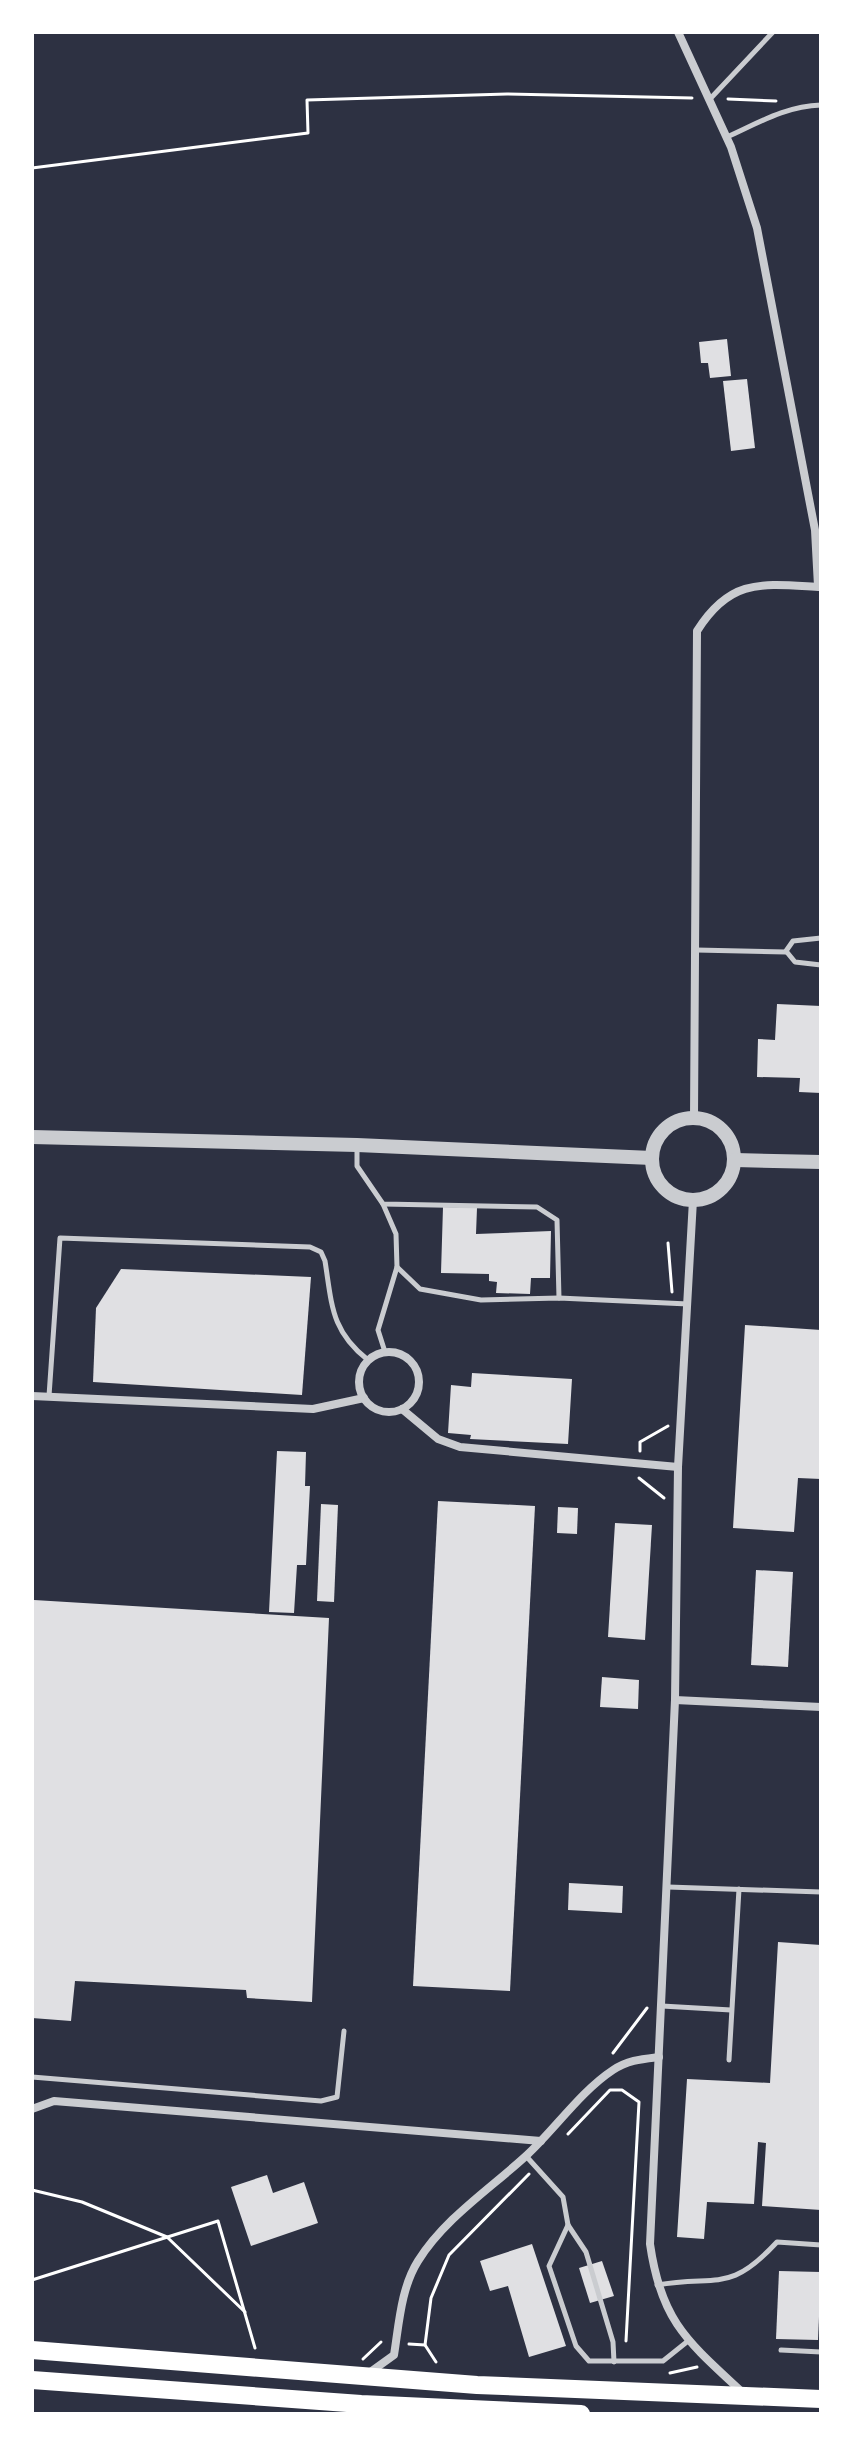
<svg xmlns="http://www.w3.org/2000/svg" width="853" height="2446" font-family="Cabin,sans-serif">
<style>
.building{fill:#e0e0e3}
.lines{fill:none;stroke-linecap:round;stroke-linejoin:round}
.path{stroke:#fff;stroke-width:3}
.service{stroke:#caccd0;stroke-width:5}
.minor{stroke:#caccd0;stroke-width:8}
.tertiary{stroke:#caccd0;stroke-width:14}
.primary{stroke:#fff;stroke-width:18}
</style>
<rect width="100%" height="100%" fill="#2d3142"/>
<!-- building -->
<g class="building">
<path d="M727 339 731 376 710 378 708 363H701L699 342Z"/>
<path d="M747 379 755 448 731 451 723 381Z"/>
<path d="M777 1004 821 1006V1093L799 1092 800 1078 757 1077 758 1039 775 1040Z"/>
<path d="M443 1207 477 1208 476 1234 551 1231 550 1278H531L530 1294 496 1293 497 1282 489 1281V1274L441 1273Z"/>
<path d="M121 1269 311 1277 302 1395 93 1382 96 1308Z"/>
<path d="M745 1325 821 1330V1479L798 1478 794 1532 733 1528Z"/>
<path d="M472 1373 572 1379 568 1444 470 1439 471 1435 448 1433 451 1385 471 1387Z"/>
<path d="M277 1451 306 1452 305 1486H310L306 1565H297L294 1613 269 1612Z"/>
<path d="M438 1501 535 1506 510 1991 413 1986Z"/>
<path d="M321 1504 338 1505 334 1602 317 1601Z"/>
<path d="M558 1507 578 1508 577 1534 557 1533Z"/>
<path d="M615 1523 652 1525 645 1640 608 1637Z"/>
<path d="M756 1570 793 1572 788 1667 751 1665Z"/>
<path d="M34 1600 329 1618 312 2002 247 1998 246 1990 75 1981 71 2021 32 2018Z"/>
<path d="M602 1677 639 1680 638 1709 600 1707Z"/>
<path d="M569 1883 623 1886 622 1913 568 1910Z"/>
<path d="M778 1942 821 1945V2210L762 2206 766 2143 758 2142 754 2204 707 2202 704 2239 677 2237 687 2079 770 2083Z"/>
<path d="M267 2175 273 2193 304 2182 318 2223 251 2246 231 2187Z"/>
<path d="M532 2244 566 2346 529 2357 508 2286 490 2291 480 2261Z"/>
<path d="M602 2261 614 2296 590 2303 579 2268Z"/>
<path d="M779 2271 821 2272 818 2340 776 2339Z"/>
</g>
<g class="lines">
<!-- path -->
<g class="path">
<path d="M728 99 776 101"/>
<path d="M32 168 308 133 307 100 507 94 692 98"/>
<path d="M668 1243 672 1292"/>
<path d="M640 1451V1442L668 1426"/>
<path d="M639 1478 664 1498"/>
<path d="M613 2053 647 2008"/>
<path d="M568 2134 610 2090H622L639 2102 626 2341"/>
<path d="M32 2190 82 2202 167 2237 245 2312"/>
<path d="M32 2280 218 2221 255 2348"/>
<path d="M409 2344 425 2345"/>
<path d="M363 2359 381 2342"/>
<path d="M436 2362 425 2345 431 2298 449 2255 529 2174"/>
<path d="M670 2373 697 2367"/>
</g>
<!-- service -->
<g class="service">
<path d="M710 99 773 32"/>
<path d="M727 137C758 123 786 106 821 105"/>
<path d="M821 938 793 941 786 951 795 962 821 965"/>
<path d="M696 950 786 952"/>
<path d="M357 1146V1166L383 1204 537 1207 557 1220 559 1298"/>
<path d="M383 1204 396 1234 397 1267 420 1289 481 1300 559 1298 688 1304"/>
<path d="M385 1352 378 1330 397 1267"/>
<path d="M49 1396 60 1238 310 1247 321 1252 325 1261C332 1305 331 1331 368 1360"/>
<path d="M668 1887 821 1892"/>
<path d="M662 2006 731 2010"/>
<path d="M729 2060 739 1889"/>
<path d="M32 2077 321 2101 337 2097 344 2031"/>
<path d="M526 2156 563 2197 568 2225 586 2252 613 2342 614 2362"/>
<path d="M568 2225 549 2266 576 2346 589 2361H663L688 2341"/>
<path d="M657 2285C717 2274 728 2295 777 2242L821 2245"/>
<path d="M781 2350 821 2352"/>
</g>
<!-- minor -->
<g class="minor">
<path d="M678 32 731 147 757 228 815 530 818 586"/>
<path d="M694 1118 697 631C731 577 763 584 821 587"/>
<path d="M693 1200 678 1467 675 1700 650 2244C661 2321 687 2341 742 2392"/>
<circle cx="389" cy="1382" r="30"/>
<path d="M32 1396 313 1409 364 1398"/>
<path d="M402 1409 438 1439 460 1447 678 1467"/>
<path d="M675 1700 821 1707"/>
<path d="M32 2109 54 2101 541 2141"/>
<path d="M369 2373 394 2355C399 2324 401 2288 418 2261 445 2218 490 2189 527 2155 555 2129 581 2091 613 2070 628 2060 642 2059 659 2057"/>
</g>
<!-- tertiary -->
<g class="tertiary">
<circle cx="693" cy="1159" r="41"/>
<path d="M32 1137 357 1145 652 1158"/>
<path d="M735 1160 821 1162"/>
</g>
<!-- primary -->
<g class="primary">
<path d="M32 2350 477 2385 821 2399"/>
<path d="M32 2380 361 2404 581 2414"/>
</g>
</g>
<!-- border -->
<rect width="853" height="2446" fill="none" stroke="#ffffff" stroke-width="68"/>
</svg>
